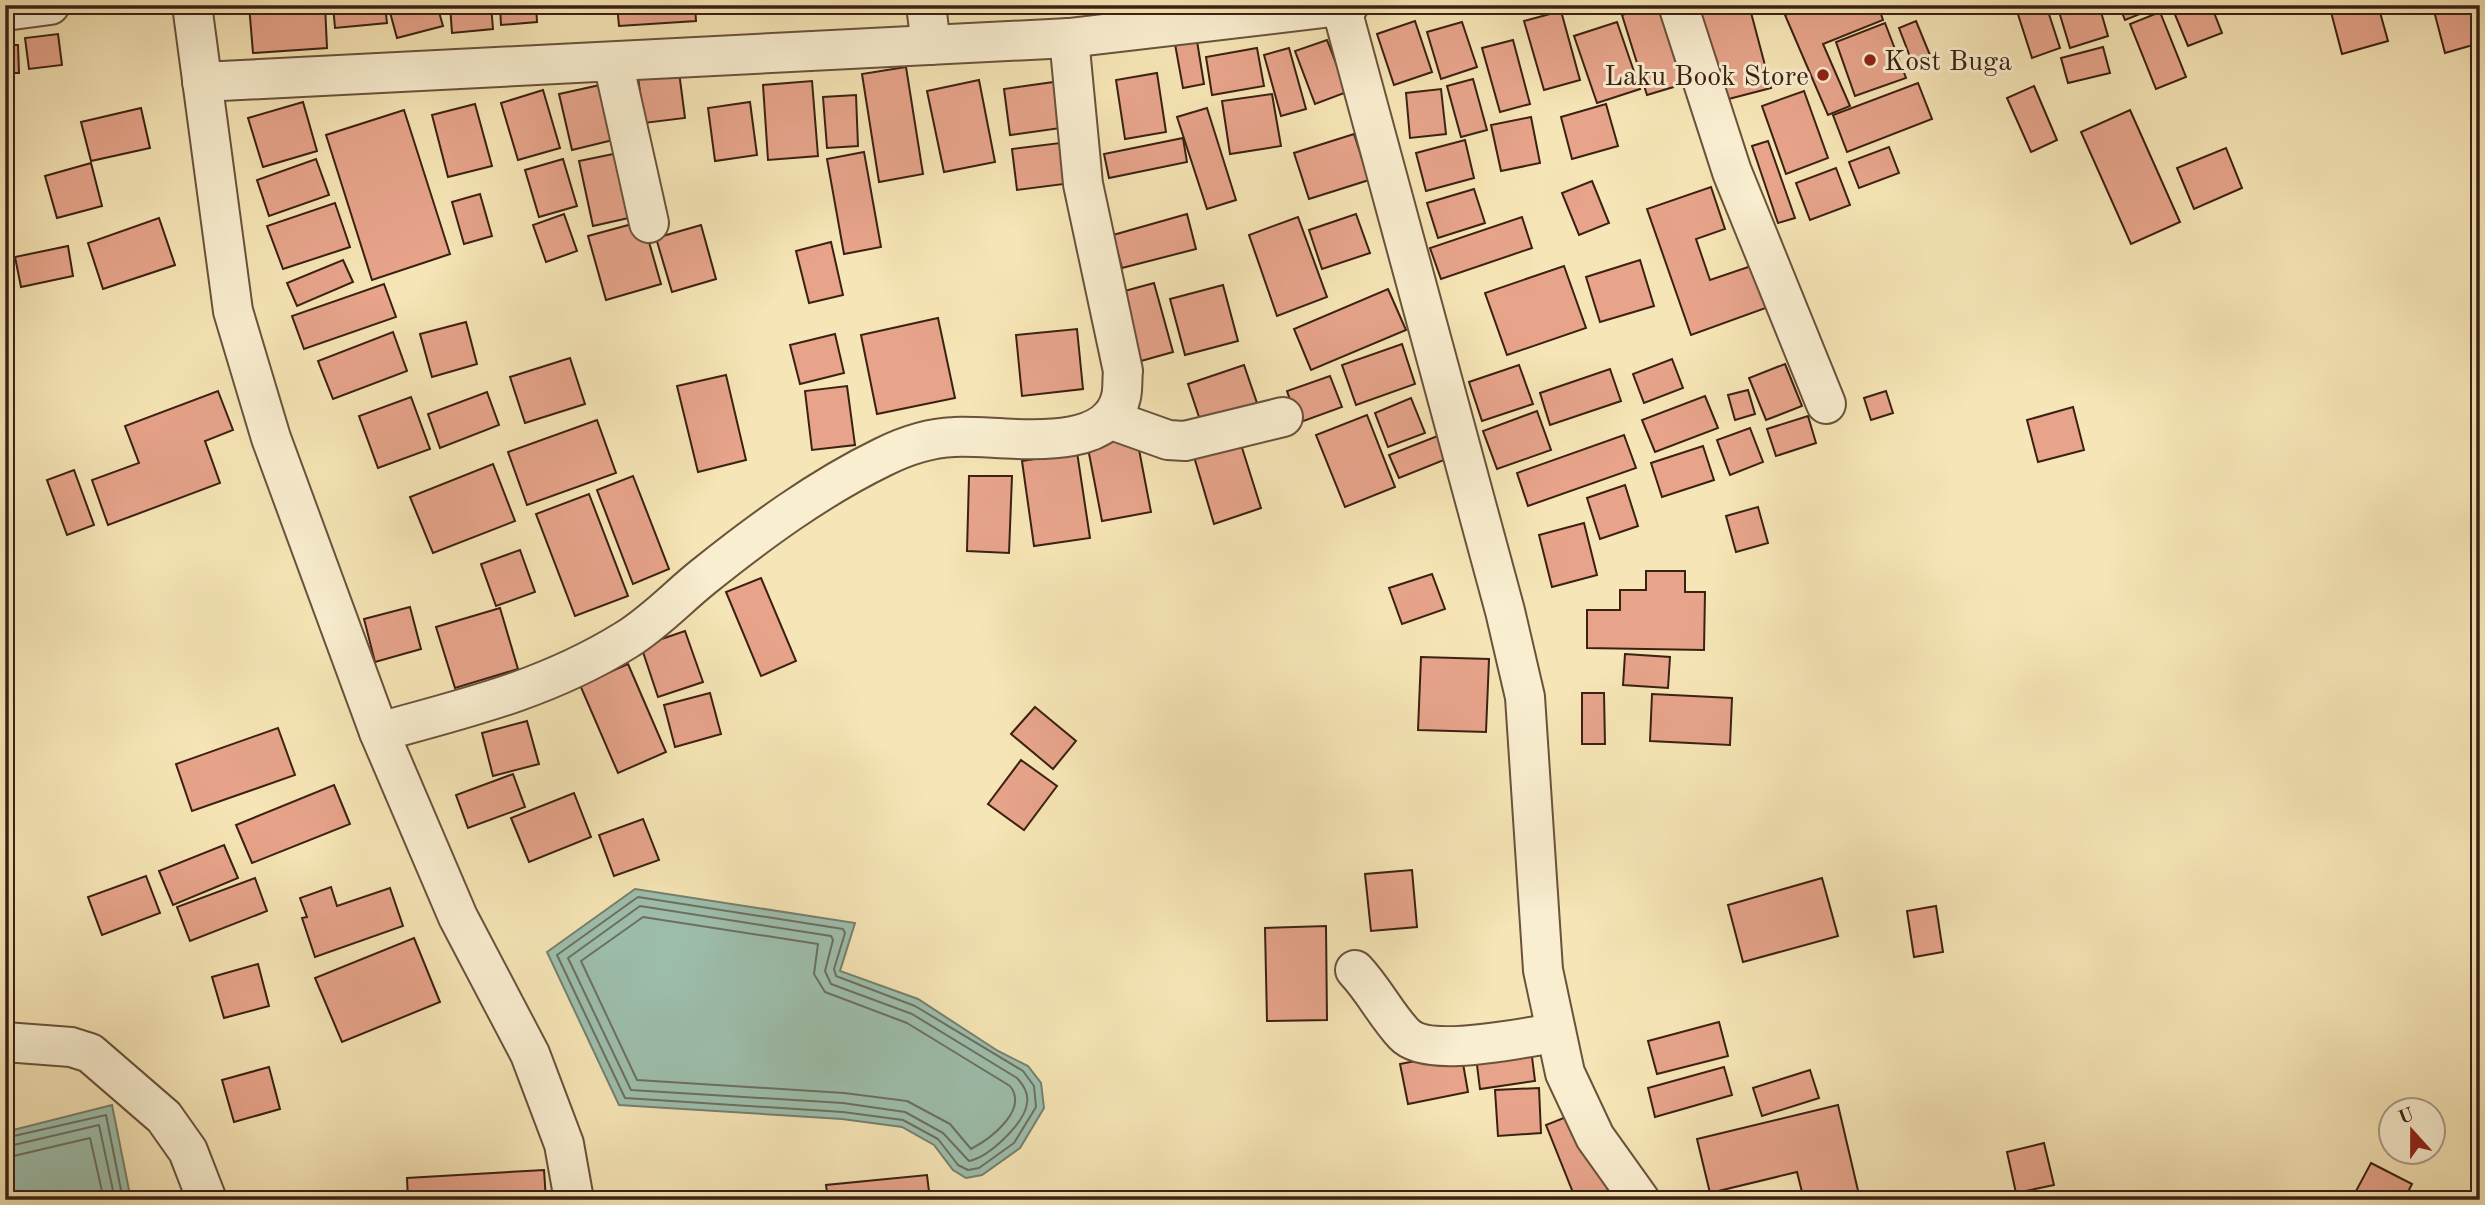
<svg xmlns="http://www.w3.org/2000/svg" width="2485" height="1205" font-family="'Old Standard TT',serif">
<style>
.water{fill:#9dbfad;stroke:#76806f;stroke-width:2}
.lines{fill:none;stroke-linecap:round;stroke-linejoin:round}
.shore{stroke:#6c7060;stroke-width:2}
.building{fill:#e7a48b;stroke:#3b2112;stroke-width:2}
.minor-casing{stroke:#6a523b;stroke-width:42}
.minor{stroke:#f9eed0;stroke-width:38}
.poi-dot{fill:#8f2418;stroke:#f9eed0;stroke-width:2.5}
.labels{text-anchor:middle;stroke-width:6;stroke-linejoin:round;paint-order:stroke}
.poi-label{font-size:28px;fill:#3b2112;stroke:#f9eed0;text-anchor:start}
</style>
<rect width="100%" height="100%" fill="#f6e5b6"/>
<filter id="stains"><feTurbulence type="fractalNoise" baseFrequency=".00286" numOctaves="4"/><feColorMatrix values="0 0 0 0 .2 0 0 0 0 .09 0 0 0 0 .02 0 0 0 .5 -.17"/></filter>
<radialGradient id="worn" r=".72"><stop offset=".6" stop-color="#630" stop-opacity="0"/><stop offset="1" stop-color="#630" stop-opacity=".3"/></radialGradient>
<!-- water -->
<g class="water">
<path d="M635 889 855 923 840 971 918 999 998 1051 1028 1066 1041 1083 1044 1108 1020 1148 982 1175 966 1178 953 1170 934 1145 902 1127 842 1119 619 1105 547 952Z"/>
<path d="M112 1105 131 1200H5V1132Z"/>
</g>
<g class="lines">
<!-- shore -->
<g class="shore">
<path d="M638 897 843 929 845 933 834 969 836 976 915 1006 1023 1071 1034 1086 1036 1107 1014 1143 979 1168 968 1170 958 1165 938 1139 903 1120 843 1112 625 1098 557 955Z"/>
<path d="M640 906 831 936 833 940 825 971 831 984 912 1014 1017 1078C1023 1085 1029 1093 1027 1103 1025 1123 989 1157 969 1161L943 1133 905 1112 843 1103 631 1090 568 958Z"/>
<path d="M643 917 818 944 814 974 825 992 907 1023 1010 1086C1029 1110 990 1139 971 1149L950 1124 907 1101 844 1093 637 1080 581 961Z"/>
<path d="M5 1138 106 1115 123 1200"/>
<path d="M5 1147 99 1125 115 1200"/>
<path d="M5 1158 90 1138 104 1200"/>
</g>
</g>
<!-- building -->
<g class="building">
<path d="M249 5H325L327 48 253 53Z"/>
<path d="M333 5H385L387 23 335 28Z"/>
<path d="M388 5H437L443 26 397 38Z"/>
<path d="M450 5H491L493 29 452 33Z"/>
<path d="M500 5H536L537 22 501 25Z"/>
<path d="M549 5H596V11L549 12Z"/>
<path d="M617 5H695L696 21 619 26Z"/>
<path d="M942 5H999L943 10Z"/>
<path d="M1653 5H1663L1687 83 1647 95 1622 15Z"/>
<path d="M1713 5H1749L1771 88 1717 102 1693 10Z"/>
<path d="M1810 5H1878L1883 20 1823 44 1850 106 1828 115 1785 15Z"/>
<path d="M2015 5H2046L2060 48 2032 58Z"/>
<path d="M2057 5H2099L2108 36 2070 48Z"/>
<path d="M2119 5H2154L2155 8 2125 20Z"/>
<path d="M2171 5H2211L2222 33 2188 46Z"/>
<path d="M2285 5H2308L2288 13Z"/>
<path d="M2355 5H2378L2388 41 2342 54 2331 12Z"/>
<path d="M2454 5H2480V43L2445 53 2434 11Z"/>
<path d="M1561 11 1580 80 1544 90 1524 21Z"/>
<path d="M2160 12 2186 77 2156 89 2130 24Z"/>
<path d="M1415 21 1432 72 1394 85 1377 34Z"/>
<path d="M1916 21 1932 60 1914 67 1899 28Z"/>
<path d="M1462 22 1477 67 1441 79 1427 32Z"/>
<path d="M1617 22 1640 89 1597 103 1574 36Z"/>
<path d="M1885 23 1906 78 1855 96 1836 42Z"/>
<path d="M58 34 62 65 29 69 25 38Z"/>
<path d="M1327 40 1347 92 1315 104 1295 51Z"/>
<path d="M1513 40 1530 104 1500 112 1482 48Z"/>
<path d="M1197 41 1204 84 1183 88 1175 44Z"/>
<path d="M5 45H18L19 73H5Z"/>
<path d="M2103 47 2110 73 2068 83 2061 58Z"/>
<path d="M1257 48 1264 86 1212 95 1206 57Z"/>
<path d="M1289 48 1306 109 1281 116 1264 55Z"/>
<path d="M906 67 923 174 879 182 862 74Z"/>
<path d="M679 72 685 118 644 123 638 77Z"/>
<path d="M1157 73 1166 132 1125 139 1116 80Z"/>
<path d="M1473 79 1487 130 1461 137 1447 86Z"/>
<path d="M979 80 995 162 944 172 927 91Z"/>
<path d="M812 81 818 156 768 160 763 85Z"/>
<path d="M1054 82 1061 128 1010 135 1004 89Z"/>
<path d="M1918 83 1932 119 1847 152 1833 115Z"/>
<path d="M600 85 613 140 572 150 559 94Z"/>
<path d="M2034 86 2057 140 2031 152 2007 98Z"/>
<path d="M1441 89 1446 134 1410 138 1406 93Z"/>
<path d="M543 90 560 148 518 160 501 103Z"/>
<path d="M1804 91 1828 158 1786 174 1762 106Z"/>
<path d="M1272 94 1281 146 1230 154 1222 101Z"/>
<path d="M856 95 858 146 827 148 823 97Z"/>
<path d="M303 102 317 151 263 167 248 118Z"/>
<path d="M750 102 757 155 715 161 708 108Z"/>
<path d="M475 104 492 166 448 177 432 115Z"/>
<path d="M1606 104 1618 146 1572 159 1561 117Z"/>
<path d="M141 108 150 148 91 161 81 122Z"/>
<path d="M1207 108 1236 200 1207 209 1177 117Z"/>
<path d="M404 110 450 254 372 280 326 135Z"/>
<path d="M2130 110 2180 222 2131 244 2081 132Z"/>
<path d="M1531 117 1540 163 1501 171 1491 125Z"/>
<path d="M1354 134 1369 180 1309 199 1294 153Z"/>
<path d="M1183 138 1187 162 1109 178 1104 154Z"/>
<path d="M1465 140 1474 178 1426 191 1416 153Z"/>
<path d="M1768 141 1795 218 1778 223 1752 146Z"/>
<path d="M1068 142 1072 183 1017 190 1012 149Z"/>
<path d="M1889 147 1899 173 1859 188 1849 162Z"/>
<path d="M2226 148 2242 188 2194 209 2177 168Z"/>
<path d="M628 151 642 215 593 226 579 161Z"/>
<path d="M864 152 881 247 844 254 827 159Z"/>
<path d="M316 159 329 195 269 216 257 180Z"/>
<path d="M563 159 577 206 539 217 525 170Z"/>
<path d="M91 163 102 206 57 218 45 176Z"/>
<path d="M1836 168 1850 205 1810 220 1796 183Z"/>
<path d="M1592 181 1609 223 1579 235 1562 193Z"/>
<path d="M1711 187 1725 229 1696 239 1710 280 1760 263 1774 305 1691 335 1647 209Z"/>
<path d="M1474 189 1485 223 1438 238 1427 203Z"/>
<path d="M480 194 492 236 464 244 452 202Z"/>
<path d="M335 203 350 247 283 269 267 226Z"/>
<path d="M564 214 577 251 546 262 533 225Z"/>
<path d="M1187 214 1196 249 1122 268 1113 235Z"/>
<path d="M1356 214 1370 253 1322 269 1309 230Z"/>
<path d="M1298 217 1327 297 1277 316 1249 235Z"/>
<path d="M1522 217 1532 248 1441 279 1430 248Z"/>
<path d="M159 218 175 265 103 289 88 243Z"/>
<path d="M643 221 661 284 606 300 588 236Z"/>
<path d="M701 225 716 279 672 292 656 238Z"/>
<path d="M831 242 843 295 809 303 796 251Z"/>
<path d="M68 246 73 276 21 287 15 257Z"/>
<path d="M343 260 353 282 297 306 287 283Z"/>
<path d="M1640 260 1654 306 1600 322 1586 277Z"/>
<path d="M1564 266 1586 328 1507 355 1485 293Z"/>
<path d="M1154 283 1173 352 1141 361 1121 292Z"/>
<path d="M384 284 396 317 304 349 292 316Z"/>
<path d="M1223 285 1238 341 1185 355 1170 299Z"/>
<path d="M1388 289 1406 330 1311 370 1294 329Z"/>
<path d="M938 318 955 398 877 414 861 335Z"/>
<path d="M466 322 477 364 432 377 420 334Z"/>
<path d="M1077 329 1083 389 1022 396 1016 335Z"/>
<path d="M393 332 407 371 333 399 318 361Z"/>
<path d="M835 334 844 373 800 384 790 345Z"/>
<path d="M1402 344 1415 384 1356 405 1342 365Z"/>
<path d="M570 358 585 404 525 423 510 377Z"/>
<path d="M1672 359 1683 388 1644 403 1633 374Z"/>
<path d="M1785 364 1802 406 1766 420 1749 378Z"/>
<path d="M1244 365 1258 406 1202 426 1188 384Z"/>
<path d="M1519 365 1533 404 1482 421 1469 382Z"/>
<path d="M1610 369 1621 401 1550 425 1540 393Z"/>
<path d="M726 375 746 460 698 472 677 386Z"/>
<path d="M1330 376 1342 407 1298 423 1287 391Z"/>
<path d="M847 386 855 445 812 450 805 391Z"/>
<path d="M1748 390 1755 414 1735 420 1728 395Z"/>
<path d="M218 391 233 430 205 441 220 483 108 525 92 480 139 463 125 426Z"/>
<path d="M1886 391 1893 413 1871 420 1864 398Z"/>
<path d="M487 392 499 425 440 448 428 414Z"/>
<path d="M1705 396 1718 428 1655 452 1642 420Z"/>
<path d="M411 397 430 449 378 468 359 416Z"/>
<path d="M1411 398 1425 433 1388 447 1375 413Z"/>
<path d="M2073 407 2084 450 2038 462 2027 420Z"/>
<path d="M1537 411 1551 450 1497 469 1483 431Z"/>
<path d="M1367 415 1395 487 1345 507 1316 435Z"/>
<path d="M1808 416 1816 443 1776 456 1767 429Z"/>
<path d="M597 420 616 473 527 505 508 452Z"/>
<path d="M1750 428 1763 462 1730 475 1717 440Z"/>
<path d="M1136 434 1151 512 1102 521 1087 443Z"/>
<path d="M1238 435 1261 508 1214 524 1192 450Z"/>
<path d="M1440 435 1449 458 1399 478 1389 455Z"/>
<path d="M1624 435 1636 468 1528 506 1517 473Z"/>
<path d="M1703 446 1714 480 1662 497 1651 463Z"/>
<path d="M1077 452 1090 538 1034 546 1022 461Z"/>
<path d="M493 464 515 521 433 553 410 497Z"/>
<path d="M74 470 94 525 67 535 47 480Z"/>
<path d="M633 476 669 569 633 584 597 490Z"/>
<path d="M969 476H1012L1009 553 967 551Z"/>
<path d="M1625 485 1638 526 1600 539 1587 498Z"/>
<path d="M589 494 628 596 575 616 536 514Z"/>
<path d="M1758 507 1768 543 1736 552 1726 516Z"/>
<path d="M1584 523 1597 575 1552 587 1539 535Z"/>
<path d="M520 550 535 592 496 606 481 564Z"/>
<path d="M1646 571H1685V592H1705L1704 650 1587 648V610H1620V590H1646Z"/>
<path d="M1432 574 1445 609 1402 624 1389 588Z"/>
<path d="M761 578 796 661 761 676 726 592Z"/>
<path d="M410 607 421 649 375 662 364 619Z"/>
<path d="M500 608 518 669 455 688 436 627Z"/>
<path d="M685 631 703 682 658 697 641 646Z"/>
<path d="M1625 654 1670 657 1668 688 1623 685Z"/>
<path d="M1421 657 1489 659 1486 732 1418 730Z"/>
<path d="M628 664 666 752 618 773 580 685Z"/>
<path d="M710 693 721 734 675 747 664 705Z"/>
<path d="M1582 693H1604L1605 744H1582Z"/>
<path d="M1652 694 1732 698 1730 745 1650 741Z"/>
<path d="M1035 707 1076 741 1053 769 1011 734Z"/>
<path d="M527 721 539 764 493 776 482 733Z"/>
<path d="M278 728 295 775 192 811 176 764Z"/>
<path d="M1021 760 1057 786 1024 830 988 804Z"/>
<path d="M513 774 525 807 468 828 456 795Z"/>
<path d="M334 785 350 824 252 863 236 825Z"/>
<path d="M574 793 591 837 529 862 511 818Z"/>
<path d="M643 819 659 860 614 876 599 835Z"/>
<path d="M224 845 238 878 173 905 159 871Z"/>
<path d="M1412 870 1417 927 1371 931 1365 874Z"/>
<path d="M146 876 160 913 102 935 88 897Z"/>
<path d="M255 878 267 911 190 941 177 907Z"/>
<path d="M1822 878 1838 936 1743 962 1728 905Z"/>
<path d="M331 887 337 906 390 888 403 926 315 957 302 918 307 917 300 898Z"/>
<path d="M1936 906 1943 952 1914 957 1907 911Z"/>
<path d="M1326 926 1327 1020 1267 1021 1265 928Z"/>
<path d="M414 938 440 1002 342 1042 315 978Z"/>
<path d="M258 964 269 1006 224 1018 212 977Z"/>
<path d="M1719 1022 1728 1056 1657 1074 1648 1041Z"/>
<path d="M1530 1041 1535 1081 1480 1089 1475 1049Z"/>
<path d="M1461 1052 1468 1092 1408 1104 1400 1064Z"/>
<path d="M269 1067 280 1109 234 1122 222 1080Z"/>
<path d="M1724 1067 1732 1095 1655 1117 1648 1088Z"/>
<path d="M1810 1070 1819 1098 1762 1116 1753 1088Z"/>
<path d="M1539 1088 1541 1133 1498 1136 1495 1090Z"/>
<path d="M1838 1105 1860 1199 1804 1200 1797 1172 1710 1193 1697 1139Z"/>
<path d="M1576 1113 1610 1195 1600 1200H1576L1546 1125Z"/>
<path d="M2044 1143 2054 1185 2016 1193 2007 1152Z"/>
<path d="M2371 1163 2412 1184 2404 1200H2374L2356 1191Z"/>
<path d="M544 1170 546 1200H408L407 1178Z"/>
<path d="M927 1175 930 1200H828L826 1185Z"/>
</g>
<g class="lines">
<!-- minor casing -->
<g class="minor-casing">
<g id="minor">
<path d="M192 5 233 311 271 438 379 732 458 917 530 1054 564 1144 574 1200"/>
<path d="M926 5 931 45"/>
<path d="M1678 5 1732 172 1826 404"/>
<path d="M1341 6 1505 611 1525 697 1543 970 1565 1073 1595 1137 1640 1200"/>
<path d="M5 11 50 5"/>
<path d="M613 62 649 223"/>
<path d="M202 82 1069 38 1349 5"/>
<path d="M1109 419 1168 440 1185 441 1283 417"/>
<path d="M379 732C467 708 547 689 626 640 654 623 678 597 703 577 759 532 819 488 883 457 905 446 930 438 954 437 998 434 1108 458 1121 397 1123 389 1122 379 1123 371L1083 184 1069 38"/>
<path d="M1355 970C1374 990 1386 1015 1404 1034 1428 1060 1522 1037 1556 1033"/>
<path d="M5 1042 71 1047 90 1053 164 1117 188 1151 207 1200"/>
</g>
</g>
<!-- minor -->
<use href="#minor" class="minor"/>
</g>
<!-- markers -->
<g class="poi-dot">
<circle cx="1870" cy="60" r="7"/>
<circle cx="1823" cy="75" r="7"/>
</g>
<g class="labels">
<!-- poi labels -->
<g class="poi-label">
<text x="1884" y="70">Kost Buga</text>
<text x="1809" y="85" text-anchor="end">Laku Book Store</text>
</g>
</g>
<!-- margin -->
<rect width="2485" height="1205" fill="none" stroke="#f6e5b6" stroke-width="28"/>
<rect x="7" y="7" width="2471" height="1191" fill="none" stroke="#3b2112" stroke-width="3.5"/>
<rect x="14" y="14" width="2457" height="1177" fill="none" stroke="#3b2112" stroke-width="2"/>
<!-- north arrow -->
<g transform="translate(2412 1131) rotate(339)"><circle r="33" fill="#f9eed0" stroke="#ad9c84" stroke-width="2"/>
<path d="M0-5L12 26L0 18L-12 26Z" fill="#8f2418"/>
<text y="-10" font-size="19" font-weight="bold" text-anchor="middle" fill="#3b2112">U</text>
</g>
<rect width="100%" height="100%" filter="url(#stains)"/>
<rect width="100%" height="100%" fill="url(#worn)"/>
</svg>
